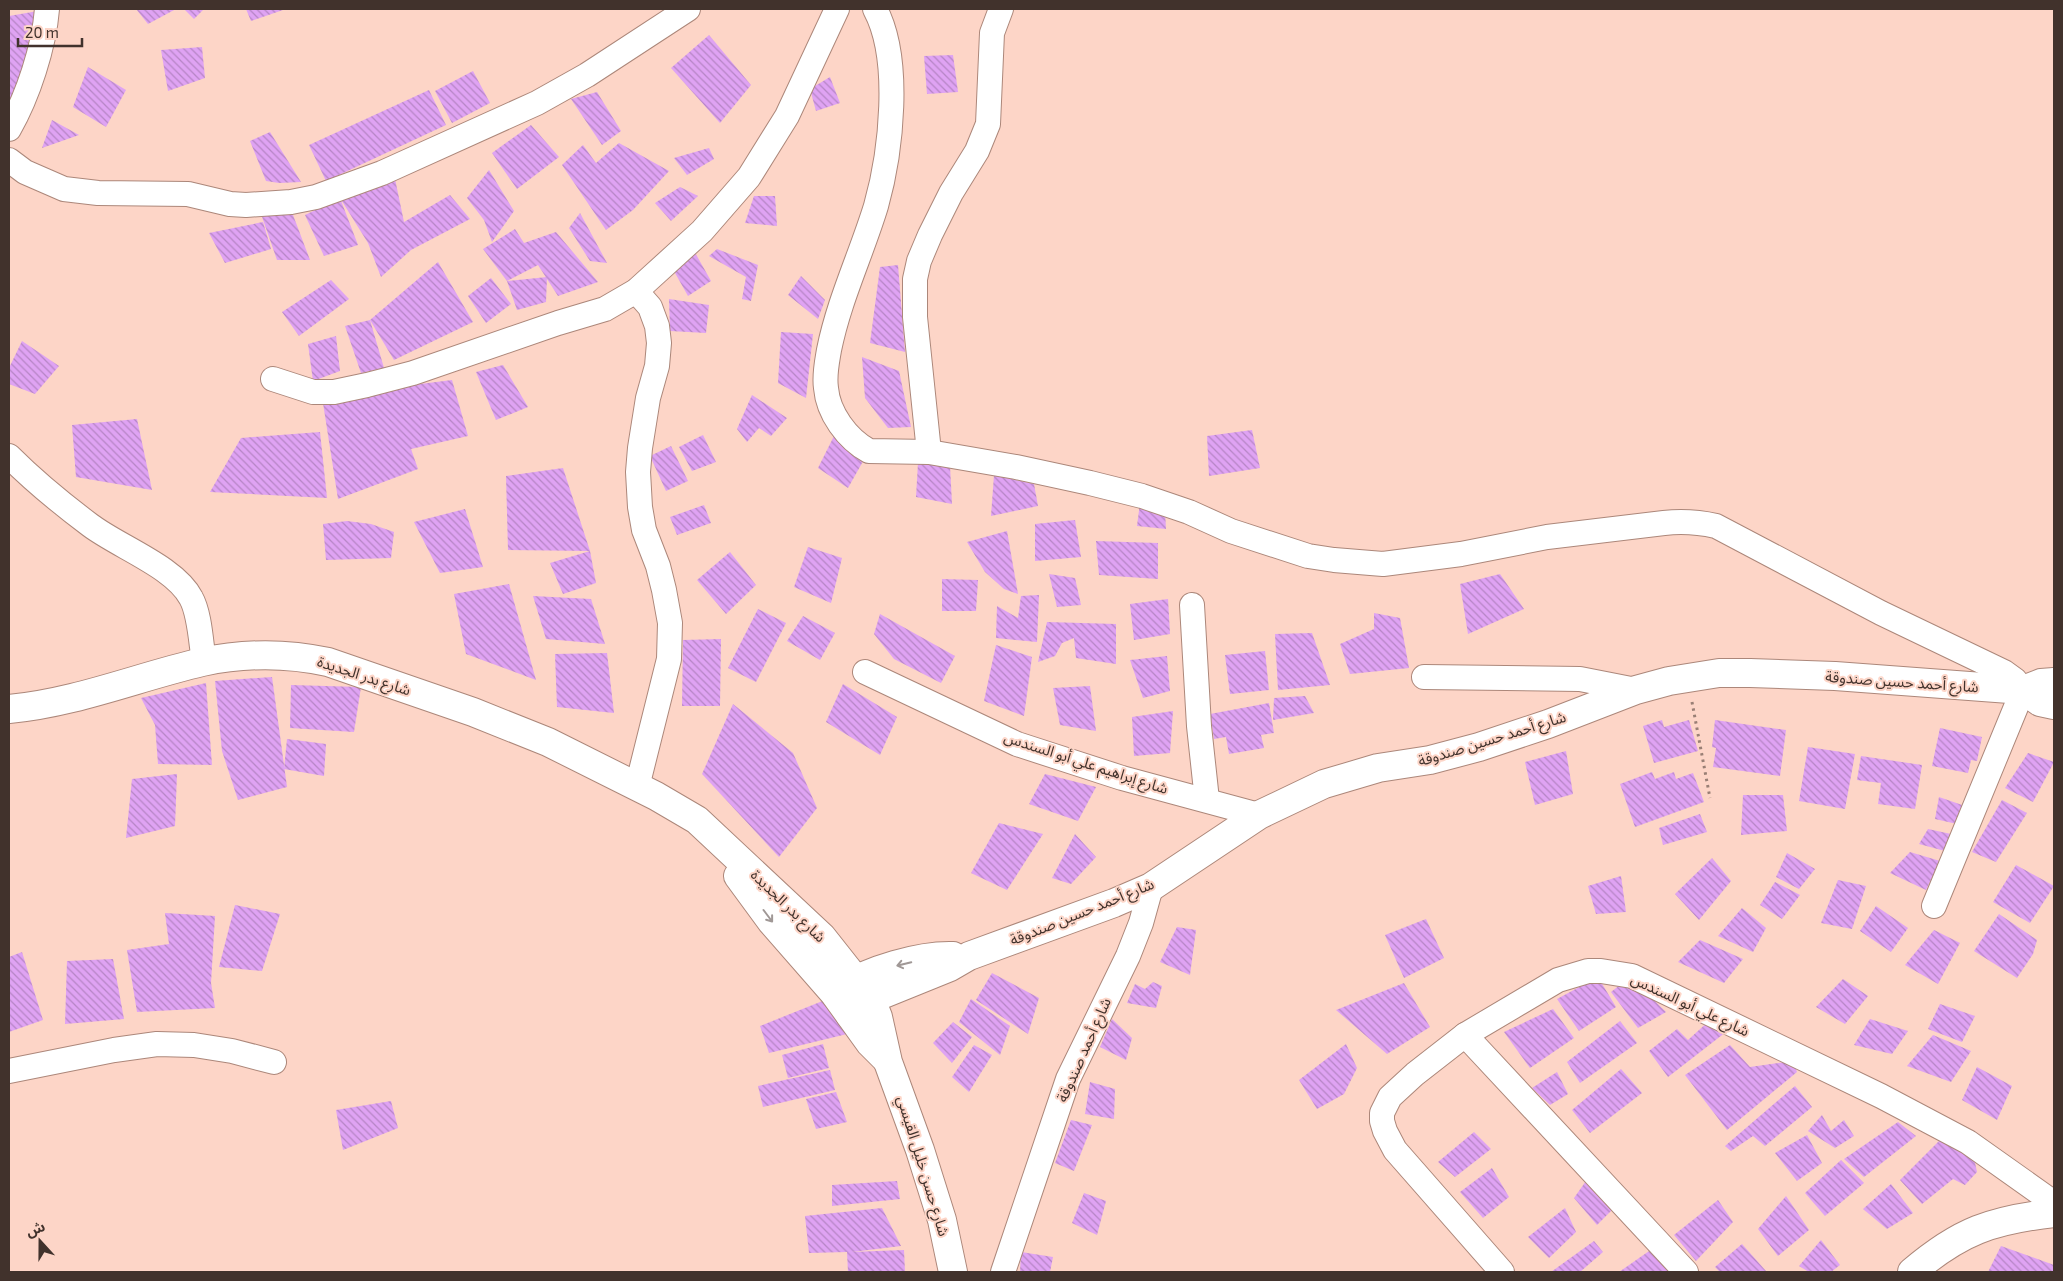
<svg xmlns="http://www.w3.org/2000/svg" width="2063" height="1281" font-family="'Exo 2','Noto Sans Arabic',sans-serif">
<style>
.building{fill:url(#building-back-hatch)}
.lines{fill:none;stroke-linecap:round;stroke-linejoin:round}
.minor-casing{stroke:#ac877a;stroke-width:26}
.major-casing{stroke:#ac877a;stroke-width:30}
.path{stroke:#997f75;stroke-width:3;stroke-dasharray:2.5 4;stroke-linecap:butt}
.minor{stroke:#fff;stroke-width:24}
.major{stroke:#fff;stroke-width:28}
.oneway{stroke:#a09896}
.labels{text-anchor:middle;stroke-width:4;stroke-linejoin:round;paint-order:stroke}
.street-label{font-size:15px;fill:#41322c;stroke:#fdd5c7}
</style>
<defs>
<pattern id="building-back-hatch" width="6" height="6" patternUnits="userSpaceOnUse" patternTransform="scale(1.25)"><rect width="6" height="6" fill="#dfa3f3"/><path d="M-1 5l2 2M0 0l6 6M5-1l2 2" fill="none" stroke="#b685c5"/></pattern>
</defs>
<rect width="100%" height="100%" fill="#fdd5c7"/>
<!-- building -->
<g class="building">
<path d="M136 9H176L148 24Z"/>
<path d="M184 9H204L194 19Z"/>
<path d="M246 9H283V10L251 21Z"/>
<path d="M38 11 16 103 9 102V16Z"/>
<path d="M709 35 751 85 720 123 671 68Z"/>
<path d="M202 47 205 78 168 91 161 50Z"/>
<path d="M953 55 958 92 927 94 924 56Z"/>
<path d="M88 67 126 90 106 127 73 107Z"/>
<path d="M473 71 490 103 452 123 435 91Z"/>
<path d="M830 77 840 103 816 111 810 89Z"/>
<path d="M429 90 446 125 326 181 309 145Z"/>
<path d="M597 92 621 131 602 145 571 99Z"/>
<path d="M52 120 79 135 42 148Z"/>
<path d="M531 125 559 157 517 189 492 153Z"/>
<path d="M270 132 301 182 279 183 266 181 250 141Z"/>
<path d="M619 143 669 171 633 210 606 230 562 165 583 145 596 163Z"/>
<path d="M709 148 714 159 687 175 674 158Z"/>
<path d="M489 170 514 211 492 242 484 220 467 198Z"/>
<path d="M394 174 404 222 450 195 470 219 411 250 381 277 368 243 340 198 358 245 324 256 305 215 340 198Z"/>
<path d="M680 187 698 196 671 221 655 203Z"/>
<path d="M754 196H775L777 226 745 223Z"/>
<path d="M290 207 310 260H277L260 211Z"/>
<path d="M580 213 607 263 590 261 569 228Z"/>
<path d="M263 222 271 249 225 263 209 233Z"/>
<path d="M515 229 524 243 556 232 598 282 558 296 538 265 507 281 483 249Z"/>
<path d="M693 249 711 281 688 296 670 264Z"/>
<path d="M717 249 758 265 751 301 742 299 746 277 709 256Z"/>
<path d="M438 262 473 322 394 360 370 320 384 368 361 373 345 326 370 320Z"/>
<path d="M898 265 905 352 870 343 880 267Z"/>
<path d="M801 276 825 300 818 319 788 295Z"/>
<path d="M547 277 546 302 517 310 507 281Z"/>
<path d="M491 278 511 304 486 323 468 296Z"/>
<path d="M331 280 349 299 299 336 282 312Z"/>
<path d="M669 299 709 305 706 333 670 331Z"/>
<path d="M781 332 813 334 806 398 778 383Z"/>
<path d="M336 336 340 371 313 381 308 344Z"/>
<path d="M22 341 59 366 35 394 9 384V368Z"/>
<path d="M862 357 899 371 911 427 888 428 865 398Z"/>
<path d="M503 365 528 407 496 420 476 372Z"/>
<path d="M452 380 468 436 411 449 418 469 338 499 323 403 389 388Z"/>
<path d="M752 395 787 418 771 436 759 428 747 442 737 429Z"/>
<path d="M137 419 152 490 76 477 72 425Z"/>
<path d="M837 430 866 456 848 488 818 468Z"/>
<path d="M1252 430 1260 468 1209 476 1207 436Z"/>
<path d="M320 432 327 498 210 492 241 438Z"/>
<path d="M703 435 716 462 692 471 679 447Z"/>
<path d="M671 446 688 481 666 491 650 456Z"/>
<path d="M918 463 950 466 952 504 916 497Z"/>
<path d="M563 468 590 551 596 583 563 594 550 563 590 551 508 550 506 476Z"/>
<path d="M994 475 1034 484 1038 506 991 516Z"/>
<path d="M1140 503 1165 511 1166 529 1137 526Z"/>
<path d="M704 505 711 523 677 535 670 517Z"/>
<path d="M465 509 483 567 440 573 414 522Z"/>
<path d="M1075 520 1081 557 1035 561V524Z"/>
<path d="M347 521 371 524 394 532 391 558 326 560 323 524Z"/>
<path d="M1007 531 1018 594 1004 589 985 572 967 542Z"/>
<path d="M1096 541 1158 543V579L1099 575Z"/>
<path d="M808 547 842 558 831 603 794 587Z"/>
<path d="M730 552 756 585 726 614 697 580Z"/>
<path d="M1049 574 1075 578 1081 605 1057 607Z"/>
<path d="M1500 574 1524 609 1468 634 1460 584Z"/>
<path d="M942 579 978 580 976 611H942Z"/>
<path d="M509 584 536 680 466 654 454 594Z"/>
<path d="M1039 595 1037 642 996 638 997 606 1018 618 1021 596Z"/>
<path d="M533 596 591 599 605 644 546 639Z"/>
<path d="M1168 599 1170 634 1134 640 1130 604Z"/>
<path d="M758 609 786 623 756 682 728 668Z"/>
<path d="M1374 613 1400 618 1409 668 1350 674 1340 644 1374 629Z"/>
<path d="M880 614 955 656 941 683 894 659 874 634Z"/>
<path d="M803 616 835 633 820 660 787 641Z"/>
<path d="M1047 622 1116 624V664L1076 658 1074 638 1062 643 1055 656 1038 662Z"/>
<path d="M1312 633 1330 685 1278 690 1275 634Z"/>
<path d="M721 639 720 706H682L683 640Z"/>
<path d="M996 645 1032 657 1024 716 984 701Z"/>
<path d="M1265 651 1269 690 1230 694 1225 655Z"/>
<path d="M607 653 614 713 557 707 555 654Z"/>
<path d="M1167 656 1170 691 1143 698 1130 660Z"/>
<path d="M272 677 287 787 238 800 222 751 215 681Z"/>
<path d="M206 683 212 765 158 764 155 725 141 698Z"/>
<path d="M843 684 897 717 880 755 826 722Z"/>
<path d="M291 685 361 687 354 732 290 728Z"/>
<path d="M1090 686 1096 731 1060 725 1053 688Z"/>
<path d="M1305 696 1314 713 1273 720 1274 698Z"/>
<path d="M1269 703 1274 733 1261 735 1264 748 1229 754 1226 737 1214 739 1210 714Z"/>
<path d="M733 704 793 753 817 808 779 857 702 774Z"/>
<path d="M1173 711 1170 753 1134 756 1132 717Z"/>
<path d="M1662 720 1664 727 1689 720 1698 751 1654 763 1643 726Z"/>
<path d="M1715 720 1786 730 1780 776 1713 767 1716 748 1712 747Z"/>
<path d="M1940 728 1982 737 1977 761 1971 760 1968 773 1932 766Z"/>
<path d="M287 739 326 744 324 776 284 769Z"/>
<path d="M1808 747 1855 754 1845 809 1799 801Z"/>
<path d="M1566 751 1573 794 1535 805 1525 762Z"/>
<path d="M2028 753 2054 762 2033 802 2005 788Z"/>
<path d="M1861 756 1922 765 1915 809 1878 804 1881 783 1857 780Z"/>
<path d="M1652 772 1655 779 1674 772 1676 779 1693 773 1704 802 1635 827 1620 784Z"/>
<path d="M177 774 175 826 126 838 132 779Z"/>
<path d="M1045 774 1096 787 1078 821 1029 804Z"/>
<path d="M1743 795H1783L1787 831 1741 835Z"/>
<path d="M1939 797 1965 806 1957 824 1935 819Z"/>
<path d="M2002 800 2027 813 1996 862 1972 852Z"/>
<path d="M1700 814 1707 832 1663 845 1659 828Z"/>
<path d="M999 823 1043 834 1007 890 971 873Z"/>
<path d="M1928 829 1951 834 1945 851 1919 844Z"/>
<path d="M1075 834 1096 857 1071 884 1052 878Z"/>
<path d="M1910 852 1940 861 1926 890 1890 873Z"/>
<path d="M1787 853 1815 869 1799 889 1776 877Z"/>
<path d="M1712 858 1731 881 1699 920 1675 894Z"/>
<path d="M2016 865 2054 886 2030 923 1993 902Z"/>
<path d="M1621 876 1626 912 1596 914 1588 886Z"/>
<path d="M1838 880 1866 886 1852 929 1821 923Z"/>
<path d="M1775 882 1800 895 1782 919 1760 905Z"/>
<path d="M235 905 280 914 262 971 219 967Z"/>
<path d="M1876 906 1908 928 1891 952 1860 931Z"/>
<path d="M1742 908 1766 928 1753 952 1718 936Z"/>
<path d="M165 913 215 916 211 983 215 1008 137 1012 127 950 169 944Z"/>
<path d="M1999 914 2037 940 2033 954 2017 978 1974 951Z"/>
<path d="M1426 919 1444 958 1404 978 1385 935Z"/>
<path d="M1177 927 1196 930 1190 975 1160 962Z"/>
<path d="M1934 930 1960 943 1938 984 1905 965Z"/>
<path d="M1700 940 1743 959 1724 983 1678 962Z"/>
<path d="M22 952 43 1020 9 1032V957Z"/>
<path d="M113 959 124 1019 65 1024 67 961Z"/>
<path d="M992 973 1039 998 1028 1034 976 1000Z"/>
<path d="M1598 977 1616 1007 1579 1031 1557 999Z"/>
<path d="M1630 977 1666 1012 1638 1028 1611 992Z"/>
<path d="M1843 979 1868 996 1845 1024 1816 1007Z"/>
<path d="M1153 982 1162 986 1156 1008 1127 1003 1135 984 1145 989Z"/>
<path d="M1404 983 1430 1027 1387 1054 1336 1010Z"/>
<path d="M830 998 847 1034 769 1053 760 1026Z"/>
<path d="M971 999 1010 1026 1000 1055 959 1022Z"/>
<path d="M1940 1004 1975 1016 1962 1042 1928 1029Z"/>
<path d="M1553 1009 1574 1038 1530 1068 1504 1032Z"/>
<path d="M1112 1019 1132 1038 1126 1060 1100 1047Z"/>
<path d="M1870 1019 1908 1031 1892 1054 1854 1045Z"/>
<path d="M1710 1020 1726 1032 1668 1077 1649 1051 1677 1029 1688 1040Z"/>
<path d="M1620 1021 1637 1043 1580 1083 1567 1062Z"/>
<path d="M953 1022 972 1037 952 1063 933 1043Z"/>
<path d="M1933 1035 1971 1051 1951 1082 1907 1066Z"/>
<path d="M823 1044 829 1068 788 1078 782 1055Z"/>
<path d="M1346 1044 1357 1068 1344 1094 1317 1109 1299 1080Z"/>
<path d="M974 1045 992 1055 969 1092 952 1077Z"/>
<path d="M1730 1045 1750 1067 1786 1062 1794 1065 1797 1072 1727 1130 1685 1075Z"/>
<path d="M1977 1067 2012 1086 1997 1120 1962 1100Z"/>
<path d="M1621 1069 1642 1093 1590 1133 1572 1110Z"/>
<path d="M830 1070 835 1090 763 1107 758 1086Z"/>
<path d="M1557 1072 1568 1094 1550 1105 1532 1088Z"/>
<path d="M1090 1082 1115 1089 1114 1119 1085 1114Z"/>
<path d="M1795 1086 1812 1107 1765 1146 1753 1136 1731 1151 1725 1146Z"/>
<path d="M836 1092 847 1122 816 1129 806 1099Z"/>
<path d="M391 1101 398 1128 343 1150 336 1110Z"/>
<path d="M1822 1115 1831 1131 1844 1120 1854 1136 1835 1148 1808 1131Z"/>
<path d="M1071 1120 1092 1125 1074 1171 1055 1163Z"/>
<path d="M1898 1122 1916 1136 1864 1177 1844 1159Z"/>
<path d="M1474 1132 1491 1149 1455 1177 1438 1162Z"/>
<path d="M1807 1135 1822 1163 1797 1181 1775 1153Z"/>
<path d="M1943 1137 1974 1158 1977 1172 1965 1185 1953 1179 1922 1204 1900 1180Z"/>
<path d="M1841 1160 1864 1183 1825 1216 1805 1193Z"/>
<path d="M1492 1168 1509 1197 1483 1218 1460 1192Z"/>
<path d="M897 1181 900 1199 832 1206V1185Z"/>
<path d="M1586 1181 1615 1207 1597 1225 1574 1198Z"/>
<path d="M1891 1184 1913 1213 1887 1229 1863 1209Z"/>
<path d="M1084 1193 1106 1201 1097 1235 1072 1223Z"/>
<path d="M1786 1196 1809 1230 1778 1256 1758 1229Z"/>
<path d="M1718 1200 1733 1222 1696 1261 1674 1235Z"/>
<path d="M882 1208 901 1246 852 1252 904 1250 905 1272H848L847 1252 809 1253 805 1216Z"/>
<path d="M1565 1208 1576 1232 1549 1258 1528 1237Z"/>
<path d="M1821 1240 1840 1265 1831 1272H1809L1799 1266Z"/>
<path d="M1594 1241 1603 1252 1580 1272H1551Z"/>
<path d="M1742 1244 1766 1271 1720 1272 1715 1267Z"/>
<path d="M2001 1246 2054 1265V1272H1988Z"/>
<path d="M1652 1249 1671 1272H1619Z"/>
<path d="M1021 1252 1053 1257 1050 1272H1020Z"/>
</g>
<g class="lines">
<!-- minor casing -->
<g class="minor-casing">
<g id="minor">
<path d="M875 9C902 59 891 153 876 206 861 255 839 300 829 350 827 362 824 375 826 388 828 413 847 439 869 451L929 452 1016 467 1090 483 1142 496 1189 512 1231 531 1308 556 1334 560 1383 564 1461 554 1547 537 1664 523C1682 521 1698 522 1716 526L1881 613 2004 672 2015 680 2023 690 1934 906"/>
<path d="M9 129C28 96 44 47 47 9"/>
<path d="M9 160 25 172 64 189 98 193 188 194 230 204 246 205 291 202 316 197 382 173 537 103 587 75 688 9"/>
<path d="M636 291 650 307 657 326 659 343 657 366 648 398 640 448 638 472 640 507 644 530 658 566 664 590 670 623 669 659 637 787"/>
<path d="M273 379 313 392H334L367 385 413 373 558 323 605 309 636 291 702 231 749 177 787 116 837 9"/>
<path d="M929 452 915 317V279L919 261 930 235 951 193 977 151 988 124 992 33 1001 9"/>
<path d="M9 456C34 481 62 504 90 525 119 547 175 567 191 598 200 614 201 644 204 662"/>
<path d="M1192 605 1199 726 1207 800"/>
<path d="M865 672 1017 744 1122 778 1259 815"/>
<path d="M1424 677 1580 679 1636 690"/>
<path d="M1465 1035 1686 1272"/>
<path d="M9 1071 114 1050 157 1044 194 1045 232 1051 274 1062"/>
<path d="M1003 1272 1068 1079 1128 956 1141 923 1151 887"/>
<path d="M1502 1272 1395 1150 1385 1131 1382 1121V1113L1390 1097 1415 1074 1465 1035 1558 980 1588 971H1601L1632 976 1881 1096 1968 1142 2054 1203"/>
</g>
</g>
<!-- major casing -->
<g class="major-casing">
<g id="major">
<path d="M2023 690 2040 702 2054 705"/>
<path d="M9 709C75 703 138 677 202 662 244 653 287 653 328 662L473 712 548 742 656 796 697 820 822 937 871 999 878 1017 888 1062 920 1150 942 1220 953 1272"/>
<path d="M738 876 771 921 834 993 870 1043 887 1060"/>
<path d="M841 988C869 970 919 955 953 956"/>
<path d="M850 1015 871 999 950 967 969 956 1114 903 1151 887 1259 815 1324 784 1378 768 1430 760 1479 747 1548 724 1636 690 1669 681 1719 673H1750L1835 676 2023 690 2041 683 2054 682"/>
<path d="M1912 1272C1960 1231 1992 1220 2054 1213"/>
</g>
</g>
<!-- path -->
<path class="path" d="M1692 702 1710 798"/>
<!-- minor -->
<use href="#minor" class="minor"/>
<!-- major -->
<use href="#major" class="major"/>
</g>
<!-- one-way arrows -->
<defs><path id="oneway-shaft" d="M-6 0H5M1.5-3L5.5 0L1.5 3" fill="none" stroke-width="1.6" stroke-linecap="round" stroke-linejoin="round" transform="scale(1.25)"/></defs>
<g class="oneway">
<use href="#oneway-shaft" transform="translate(768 916) rotate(53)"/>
<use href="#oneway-shaft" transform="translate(904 964) rotate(166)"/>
</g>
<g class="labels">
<!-- street labels -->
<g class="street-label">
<text transform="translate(364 676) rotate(18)" y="5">شارع بدر الجديدة</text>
<text transform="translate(1902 682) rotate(4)" y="5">شارع أحمد حسين صندوقة</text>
<text transform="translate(1492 739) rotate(-17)" y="5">شارع أحمد حسين صندوقة</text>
<text transform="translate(1086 763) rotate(18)" y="5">شارع إبراهيم علي أبو السندس</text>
<text transform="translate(788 906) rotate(44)" y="5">شارع بدر الجديدة</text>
<text transform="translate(1082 912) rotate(-22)" y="5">شارع أحمد حسين صندوقة</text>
<text transform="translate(1690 1005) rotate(25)" y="5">شارع علي أبو السندس</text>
<text transform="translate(1084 1050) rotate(-66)" y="5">شارع أحمد صندوقة</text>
<text transform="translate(923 1166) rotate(73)" y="5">شارع حسن خليل القيسي</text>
</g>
</g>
<!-- border -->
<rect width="2063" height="1281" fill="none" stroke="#41322c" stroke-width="20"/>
<!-- north arrow -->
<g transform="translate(40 1241) rotate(339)" stroke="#fdd5c7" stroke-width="4" paint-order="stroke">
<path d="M0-4L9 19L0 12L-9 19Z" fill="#41322c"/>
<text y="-8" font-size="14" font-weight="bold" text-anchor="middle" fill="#41322c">ش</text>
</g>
<!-- scale -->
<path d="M18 38v8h64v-8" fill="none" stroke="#41322c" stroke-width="2.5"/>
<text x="25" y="38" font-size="15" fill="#41322c" stroke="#fdd5c7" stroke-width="4" paint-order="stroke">20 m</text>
</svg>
